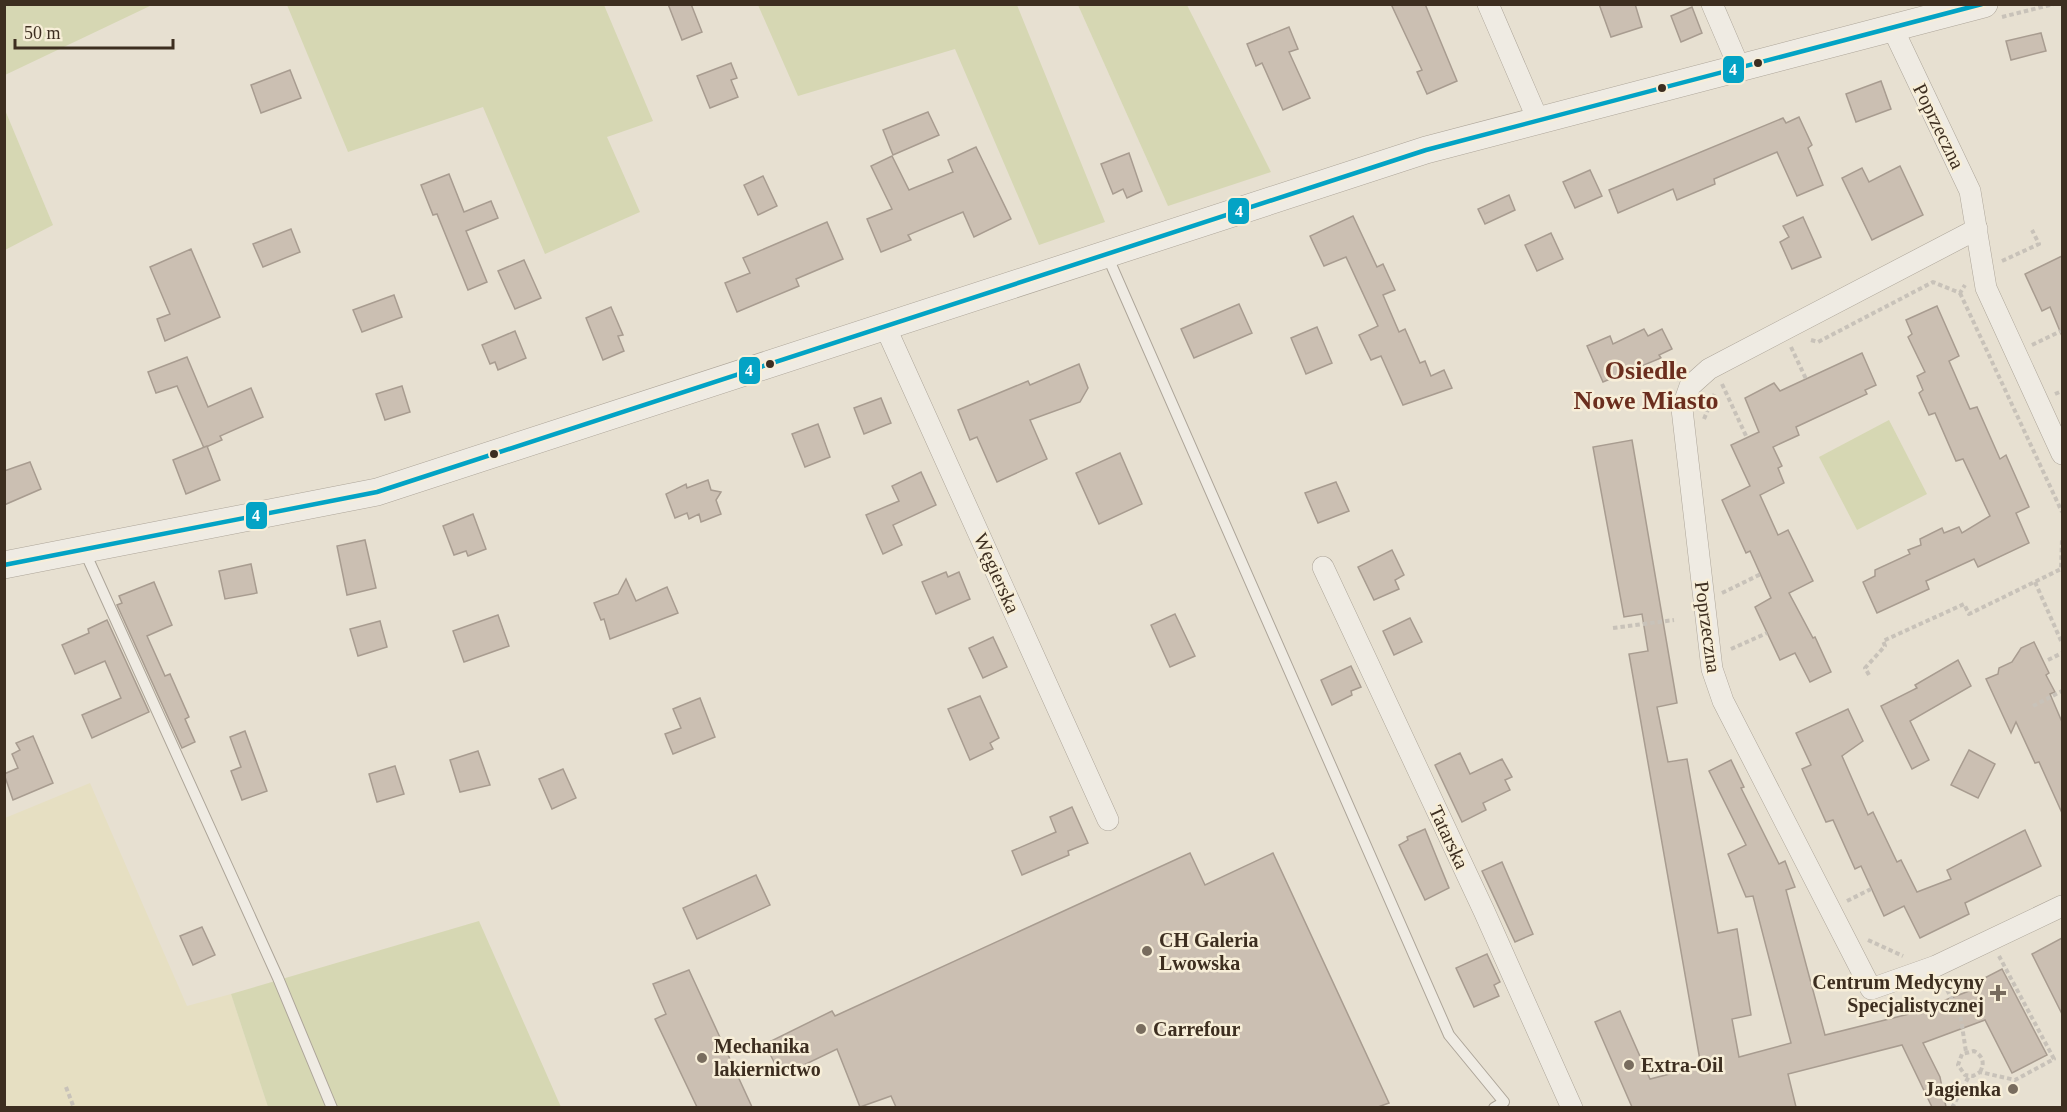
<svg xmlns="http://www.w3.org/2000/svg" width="2067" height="1112" font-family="Georgia,serif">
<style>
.farmland{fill:#e6dfc2}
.green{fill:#d6d7b3}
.building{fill:#cbbfb2;stroke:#a89c90;stroke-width:1.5}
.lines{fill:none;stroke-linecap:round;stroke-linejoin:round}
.service-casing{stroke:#ada599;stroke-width:12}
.minor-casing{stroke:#ada599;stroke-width:22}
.tertiary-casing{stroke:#ada599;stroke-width:28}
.path{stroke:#c8c2b9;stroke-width:4;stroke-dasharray:4.5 3;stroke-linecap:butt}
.service{stroke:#efebe3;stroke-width:10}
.minor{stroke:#efebe3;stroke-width:21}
.tertiary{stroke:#efebe3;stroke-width:27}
.bus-1-casing{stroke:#f7eed8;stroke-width:9}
.bus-1{stroke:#03a3c5;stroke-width:4.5}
.bus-dot{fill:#3d2e20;stroke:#f7eed8;stroke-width:2}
.poi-dot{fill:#786c5e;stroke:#f7eed8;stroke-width:2}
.labels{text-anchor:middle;stroke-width:5;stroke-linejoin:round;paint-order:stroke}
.street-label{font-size:20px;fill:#3d2e20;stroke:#f7eed8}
.poi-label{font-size:20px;font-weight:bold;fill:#3d2e20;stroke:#f7eed8;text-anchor:start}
.district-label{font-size:26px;font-weight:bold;fill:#6b2e1e;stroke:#f7eed8}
.line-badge{stroke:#f7eed8;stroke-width:2}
.badge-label{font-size:16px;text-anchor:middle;font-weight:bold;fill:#fff}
</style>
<rect width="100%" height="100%" fill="#e7e0d1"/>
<!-- farmland -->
<path class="farmland" d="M90 783 187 1006 231 994 268 1107 5 1108V818Z"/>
<!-- green -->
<g class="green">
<path d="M5 4H152V5L5 75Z"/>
<path d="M287 5H604L653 121 607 137 640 212 545 254 483 107 348 152Z"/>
<path d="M758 5H1017L1105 222 1039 245 955 49 798 96Z"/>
<path d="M1078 5H1187L1271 172 1168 206Z"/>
<path d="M5 110 53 225 5 250H4Z"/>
<path d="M1889 420 1927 494 1857 530 1819 457Z"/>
<path d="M479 921 561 1107H268L231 994Z"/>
</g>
<!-- building -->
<g class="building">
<path d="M668 4H691L702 32 682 40Z"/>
<path d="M1391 4H1425L1457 81 1427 94 1417 72 1422 70Z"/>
<path d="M1599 4H1635L1642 27 1611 37Z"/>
<path d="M1692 7 1702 33 1681 42 1671 16Z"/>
<path d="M1289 27 1298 49 1289 52 1310 98 1283 110 1262 63 1256 66 1247 44Z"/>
<path d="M2041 33 2046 51 2011 60 2006 41Z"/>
<path d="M731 63 737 78 731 80 738 97 710 108 697 76Z"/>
<path d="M290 70 301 98 261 113 251 85Z"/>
<path d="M1881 81 1891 109 1856 122 1846 94Z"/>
<path d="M928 112 939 135 893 155 883 130Z"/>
<path d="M1799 117 1812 145 1808 148 1823 185 1797 196 1777 152 1714 179 1715 184 1677 200 1673 189 1618 213 1609 190 1783 118 1786 123Z"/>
<path d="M976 147 1011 219 974 237 963 212 908 235 911 240 881 252 867 219 892 209 871 166 892 156 909 190 953 172 948 160Z"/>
<path d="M1129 153 1142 191 1127 198 1123 189 1113 194 1101 164Z"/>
<path d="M1900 166 1923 215 1872 240 1842 178 1862 168 1869 182Z"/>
<path d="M1590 170 1602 196 1575 208 1563 182Z"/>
<path d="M449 174 464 212 491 201 498 218 466 231 487 282 468 290 437 214 433 215 421 185Z"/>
<path d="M763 176 777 206 758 215 744 185Z"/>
<path d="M1509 195 1515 210 1485 224 1478 209Z"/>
<path d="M1353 216 1377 267 1383 264 1395 290 1383 295 1399 332 1405 329 1420 363 1425 361 1431 376 1444 370 1452 388 1403 405 1381 356 1371 360 1359 335 1378 326 1346 257 1324 266 1310 236Z"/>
<path d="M1803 217 1821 257 1792 269 1780 242 1789 237 1783 226Z"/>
<path d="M827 222 843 259 796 279 799 286 737 312 725 283 750 273 743 258Z"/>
<path d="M291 229 300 252 263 267 253 244Z"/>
<path d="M1551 233 1563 259 1537 271 1525 245Z"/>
<path d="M191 249 220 317 165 341 157 319 170 314 150 267Z"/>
<path d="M2062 256V336L2050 307 2042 311 2025 274Z"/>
<path d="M524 260 541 298 515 309 498 271Z"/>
<path d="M394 295 402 317 362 332 353 310Z"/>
<path d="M1239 304 1252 333 1194 358 1181 329Z"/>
<path d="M1937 306 1959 356 1949 361 1970 409 1977 407 2000 459 2006 455 2029 507 2016 513 2029 543 1978 567 1974 559 1926 581 1929 589 1877 613 1863 582 1875 576V570L1910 554 1908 550 1921 545 1920 539 1942 528 1944 533 1959 527 1962 533 1990 516 1963 459 1956 461 1935 413 1929 415 1919 393 1923 390 1917 376 1925 372 1908 337 1912 334 1906 320Z"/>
<path d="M611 307 623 335 618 336 624 351 603 360 586 318Z"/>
<path d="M1317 327 1332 363 1306 374 1291 338Z"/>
<path d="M1644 329 1648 336 1662 329 1672 349 1659 355 1661 358 1603 382 1587 346 1610 336 1613 344Z"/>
<path d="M515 331 526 358 498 370 495 362 490 364 482 345Z"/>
<path d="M1862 353 1876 385 1865 390 1867 394 1796 427 1799 435 1773 447 1782 466 1778 468 1784 483 1760 495 1778 535 1788 530 1813 581 1789 593 1813 638 1815 637 1831 672 1810 682 1795 653 1780 660 1755 607 1771 598 1750 551 1746 553 1722 500 1750 486 1731 445 1759 432 1745 398 1774 383 1780 391Z"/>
<path d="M187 357 208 407 251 388 263 417 220 436 222 440 204 448 177 386 156 393 148 372Z"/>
<path d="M1079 364 1088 388 1080 402 1030 420 1047 459 997 482 977 437 970 440 958 410 1028 381 1030 385Z"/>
<path d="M402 386 410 412 385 420 376 394Z"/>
<path d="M881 398 891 423 864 434 854 408Z"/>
<path d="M818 424 830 457 805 467 792 434Z"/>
<path d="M1632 440 1677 703 1657 707 1668 762 1687 759 1718 933 1737 929 1751 1015 1732 1019 1739 1057 1791 1043 1753 896 1746 897 1728 854 1746 845 1709 771 1731 760 1744 787 1741 788 1779 864 1785 861 1795 887 1786 890 1825 1035 1909 1014 1969 991 1967 987 2002 969 2047 1055 2012 1073 1985 1020 1923 1043 1940 1077 1946 1107H1932L1902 1045 1788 1074 1796 1107H1632L1595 1022 1620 1011 1650 1079 1701 1066 1629 654 1648 651 1642 614 1624 617 1593 447Z"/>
<path d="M207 446 220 480 186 494 173 460Z"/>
<path d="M1120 453 1142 504 1099 524 1076 473Z"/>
<path d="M30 462 41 489 4 505V471Z"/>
<path d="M921 472 936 505 893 525 902 545 883 554 866 515 899 501 892 486Z"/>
<path d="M708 480 711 490 721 492 716 500 721 514 701 522 699 514 689 519 687 513 675 518 666 494 686 484 687 488Z"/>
<path d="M1336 482 1349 511 1318 523 1305 493Z"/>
<path d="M473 514 486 549 468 556 466 551 454 555 443 526Z"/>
<path d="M365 540 376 588 347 595 337 546Z"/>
<path d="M1392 550 1404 575 1395 580 1399 589 1374 600 1358 567Z"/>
<path d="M251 564 257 593 225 599 219 571Z"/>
<path d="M946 572 948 577 959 572 970 599 936 614 922 582Z"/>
<path d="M626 579 636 601 667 587 678 613 610 639 604 619 601 620 594 603 618 594Z"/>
<path d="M154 582 172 625 147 636 165 676 170 674 189 717 185 719 195 742 182 748 117 605 122 603 119 596Z"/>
<path d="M1175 614 1195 656 1170 667 1151 625Z"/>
<path d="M498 615 509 646 464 662 453 631Z"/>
<path d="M1410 618 1422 642 1394 655 1383 631Z"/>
<path d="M107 620 149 712 92 738 82 715 121 698 105 661 75 674 62 645 89 633 88 629Z"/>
<path d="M380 621 387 647 358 656 350 629Z"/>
<path d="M993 637 1007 667 983 678 969 648Z"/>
<path d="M2034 642 2049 673 2046 675 2055 692 2050 694 2062 722V813L2039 762 2035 763 2016 722 2011 733 1986 679 1998 674 1999 668 2012 662 2021 648Z"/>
<path d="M1958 660 1971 686 1910 721 1929 760 1912 769 1881 706 1917 688 1915 685Z"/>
<path d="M1351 666 1361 687 1351 691 1352 695 1332 705 1321 680Z"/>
<path d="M980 696 999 738 990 743 993 749 970 760 948 709Z"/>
<path d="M700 698 715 737 673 754 665 734 681 728 673 709Z"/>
<path d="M1848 709 1863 741 1842 756 1868 815 1873 812 1897 862 1901 860 1917 892 1951 879 1947 870 2025 830 2041 866 1965 903 1969 914 1920 938 1904 906 1884 916 1861 866 1855 869 1833 820 1826 822 1802 769 1811 765 1796 733Z"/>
<path d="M245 731 267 791 242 800 231 771 241 767 230 737Z"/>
<path d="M33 736 53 783 13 800 4 774 18 768 12 754 20 750 16 743Z"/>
<path d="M1969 750 1995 764 1978 798 1951 785Z"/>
<path d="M478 751 490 785 460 792 450 760Z"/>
<path d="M1460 753 1470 774 1502 759 1512 777 1505 780 1510 790 1483 803 1486 810 1462 822 1435 765Z"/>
<path d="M395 766 404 794 377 802 369 774Z"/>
<path d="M563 769 576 798 552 809 539 779Z"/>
<path d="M1072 807 1088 843 1068 851 1069 855 1022 875 1012 851 1056 832 1050 817Z"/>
<path d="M1425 829 1449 888 1425 900 1399 845 1408 840 1407 837Z"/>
<path d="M1190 853 1205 885 1273 853 1389 1103 1378 1107H896L891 1096 860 1107 837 1049 781 1076 765 1044 832 1011 835 1016Z"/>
<path d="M1502 862 1533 934 1515 942 1482 871Z"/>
<path d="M756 875 770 905 697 939 683 908Z"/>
<path d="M202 927 215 955 193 965 180 936Z"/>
<path d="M2062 938V1014L2032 954Z"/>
<path d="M1487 954 1500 982 1494 985 1499 996 1474 1007 1456 968Z"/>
<path d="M689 970 752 1107H697L655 1019 666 1014 653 984Z"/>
</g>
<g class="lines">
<!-- service casing -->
<g class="service-casing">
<g id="service">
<path d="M1106 253 1449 1035 1504 1102 1494 1108"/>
<path d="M84 550 278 978 332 1108"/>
</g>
</g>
<!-- minor casing -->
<g class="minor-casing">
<g id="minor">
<path d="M1488 4 1538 120"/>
<path d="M1712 4 1739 67"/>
<path d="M1892 27 1970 191 1986 288 2062 454"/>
<path d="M1977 229 1709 369 1690 386 1682 409 1712 669 1723 701 1871 989 1936 966 2062 906"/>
<path d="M885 326 1108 820"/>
<path d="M1323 567 1484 911 1572 1108"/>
</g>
</g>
<!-- tertiary casing -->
<g class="tertiary-casing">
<path id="tertiary" d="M4 565 377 492 1426 150 1984 4"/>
</g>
<!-- path -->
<g class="path">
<path d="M2002 17 2054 4"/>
<path d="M2002 261 2039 244 2032 230"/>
<path d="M1960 293 2062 512"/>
<path d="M1811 340 1818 342 1933 282 1960 293 1965 285"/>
<path d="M2032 345 2061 331"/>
<path d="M1791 347 1806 379"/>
<path d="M1722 384 1747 438"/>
<path d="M2055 394 2062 391"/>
<path d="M1704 419 1715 393"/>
<path d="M2035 582 2062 643"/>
<path d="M1722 593 1761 574"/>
<path d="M1613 628 1674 620"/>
<path d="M1731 649 1767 633"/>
<path d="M2048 660 2062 653"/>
<path d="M1869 675 1865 668 1885 646 1883 641 1964 604 1969 614 2061 569 2062 540"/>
<path d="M2033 706 2062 691"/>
<path d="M1847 901 1871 889"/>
<path d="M1868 940 1903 956"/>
<path d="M1944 983 1961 1019 1966 1052"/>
<path d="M1980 1072C1985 1063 1983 1056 1974 1051L1962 1054 1958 1065 1965 1075 1973 1076 1980 1072 2015 1080 2054 1059 1999 956"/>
<path d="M66 1087 74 1108"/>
<path d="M1952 1108 1969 1076"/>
</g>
<!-- service -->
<use href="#service" class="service"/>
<!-- minor -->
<use href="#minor" class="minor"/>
<!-- tertiary -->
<use href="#tertiary" class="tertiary"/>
<!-- bus-1 casing -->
<g class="bus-1-casing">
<path id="bus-1" d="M4 565 377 492 1426 150 1982 4"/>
</g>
<!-- bus-1 -->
<use href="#bus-1" class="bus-1"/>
</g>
<!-- markers -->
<g class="bus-dot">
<circle cx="1758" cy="63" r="5"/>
<circle cx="1662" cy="88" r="5"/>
<circle cx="770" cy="364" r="5"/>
<circle cx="494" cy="454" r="5"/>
</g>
<g class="poi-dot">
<circle cx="1147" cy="951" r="6"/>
<path d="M1995 984h6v6h6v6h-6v6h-6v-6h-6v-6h6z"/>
<circle cx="1141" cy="1029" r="6"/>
<circle cx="702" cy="1058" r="6"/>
<circle cx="1629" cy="1065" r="6"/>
<circle cx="2013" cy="1089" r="6"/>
</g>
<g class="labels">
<!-- street labels -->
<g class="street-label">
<text transform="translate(1939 126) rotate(64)" y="7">Poprzeczna</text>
<text transform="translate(997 573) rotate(66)" y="7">Węgierska</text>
<text transform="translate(1708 627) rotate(82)" y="7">Poprzeczna</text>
<text transform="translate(1449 837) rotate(65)" y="7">Tatarska</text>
</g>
<!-- poi labels -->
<g class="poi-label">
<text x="1159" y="947">CH Galeria<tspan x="1159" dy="23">Lwowska</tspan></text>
<text x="1984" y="989" text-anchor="end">Centrum Medycyny<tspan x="1984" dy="23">Specjalistycznej</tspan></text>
<text x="1153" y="1036">Carrefour</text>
<text x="714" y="1053">Mechanika<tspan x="714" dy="23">lakiernictwo</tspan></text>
<text x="1641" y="1072">Extra-Oil</text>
<text x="2001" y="1096" text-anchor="end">Jagienka</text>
</g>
<!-- district labels -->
<g class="district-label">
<text x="1646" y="379">Osiedle<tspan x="1646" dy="30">Nowe Miasto</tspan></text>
</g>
</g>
<g class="line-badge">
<rect x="1722" y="55" width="23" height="29" rx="6" fill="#03a3c5"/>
<rect x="1227" y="197" width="23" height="28" rx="6" fill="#03a3c5"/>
<rect x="738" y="356" width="23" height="29" rx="6" fill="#03a3c5"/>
<rect x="245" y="501" width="23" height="29" rx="6" fill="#03a3c5"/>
</g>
<g class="badge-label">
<text x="1733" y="75">4</text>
<text x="1239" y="217">4</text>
<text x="749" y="376">4</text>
<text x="256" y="521">4</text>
</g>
<!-- border -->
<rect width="2067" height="1112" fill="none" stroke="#3d2e20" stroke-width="12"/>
<!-- scale -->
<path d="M15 39v9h158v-9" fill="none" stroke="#3d2e20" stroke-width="3"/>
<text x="24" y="39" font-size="18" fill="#3d2e20" stroke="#f7eed8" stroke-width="4.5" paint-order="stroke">50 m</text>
</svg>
